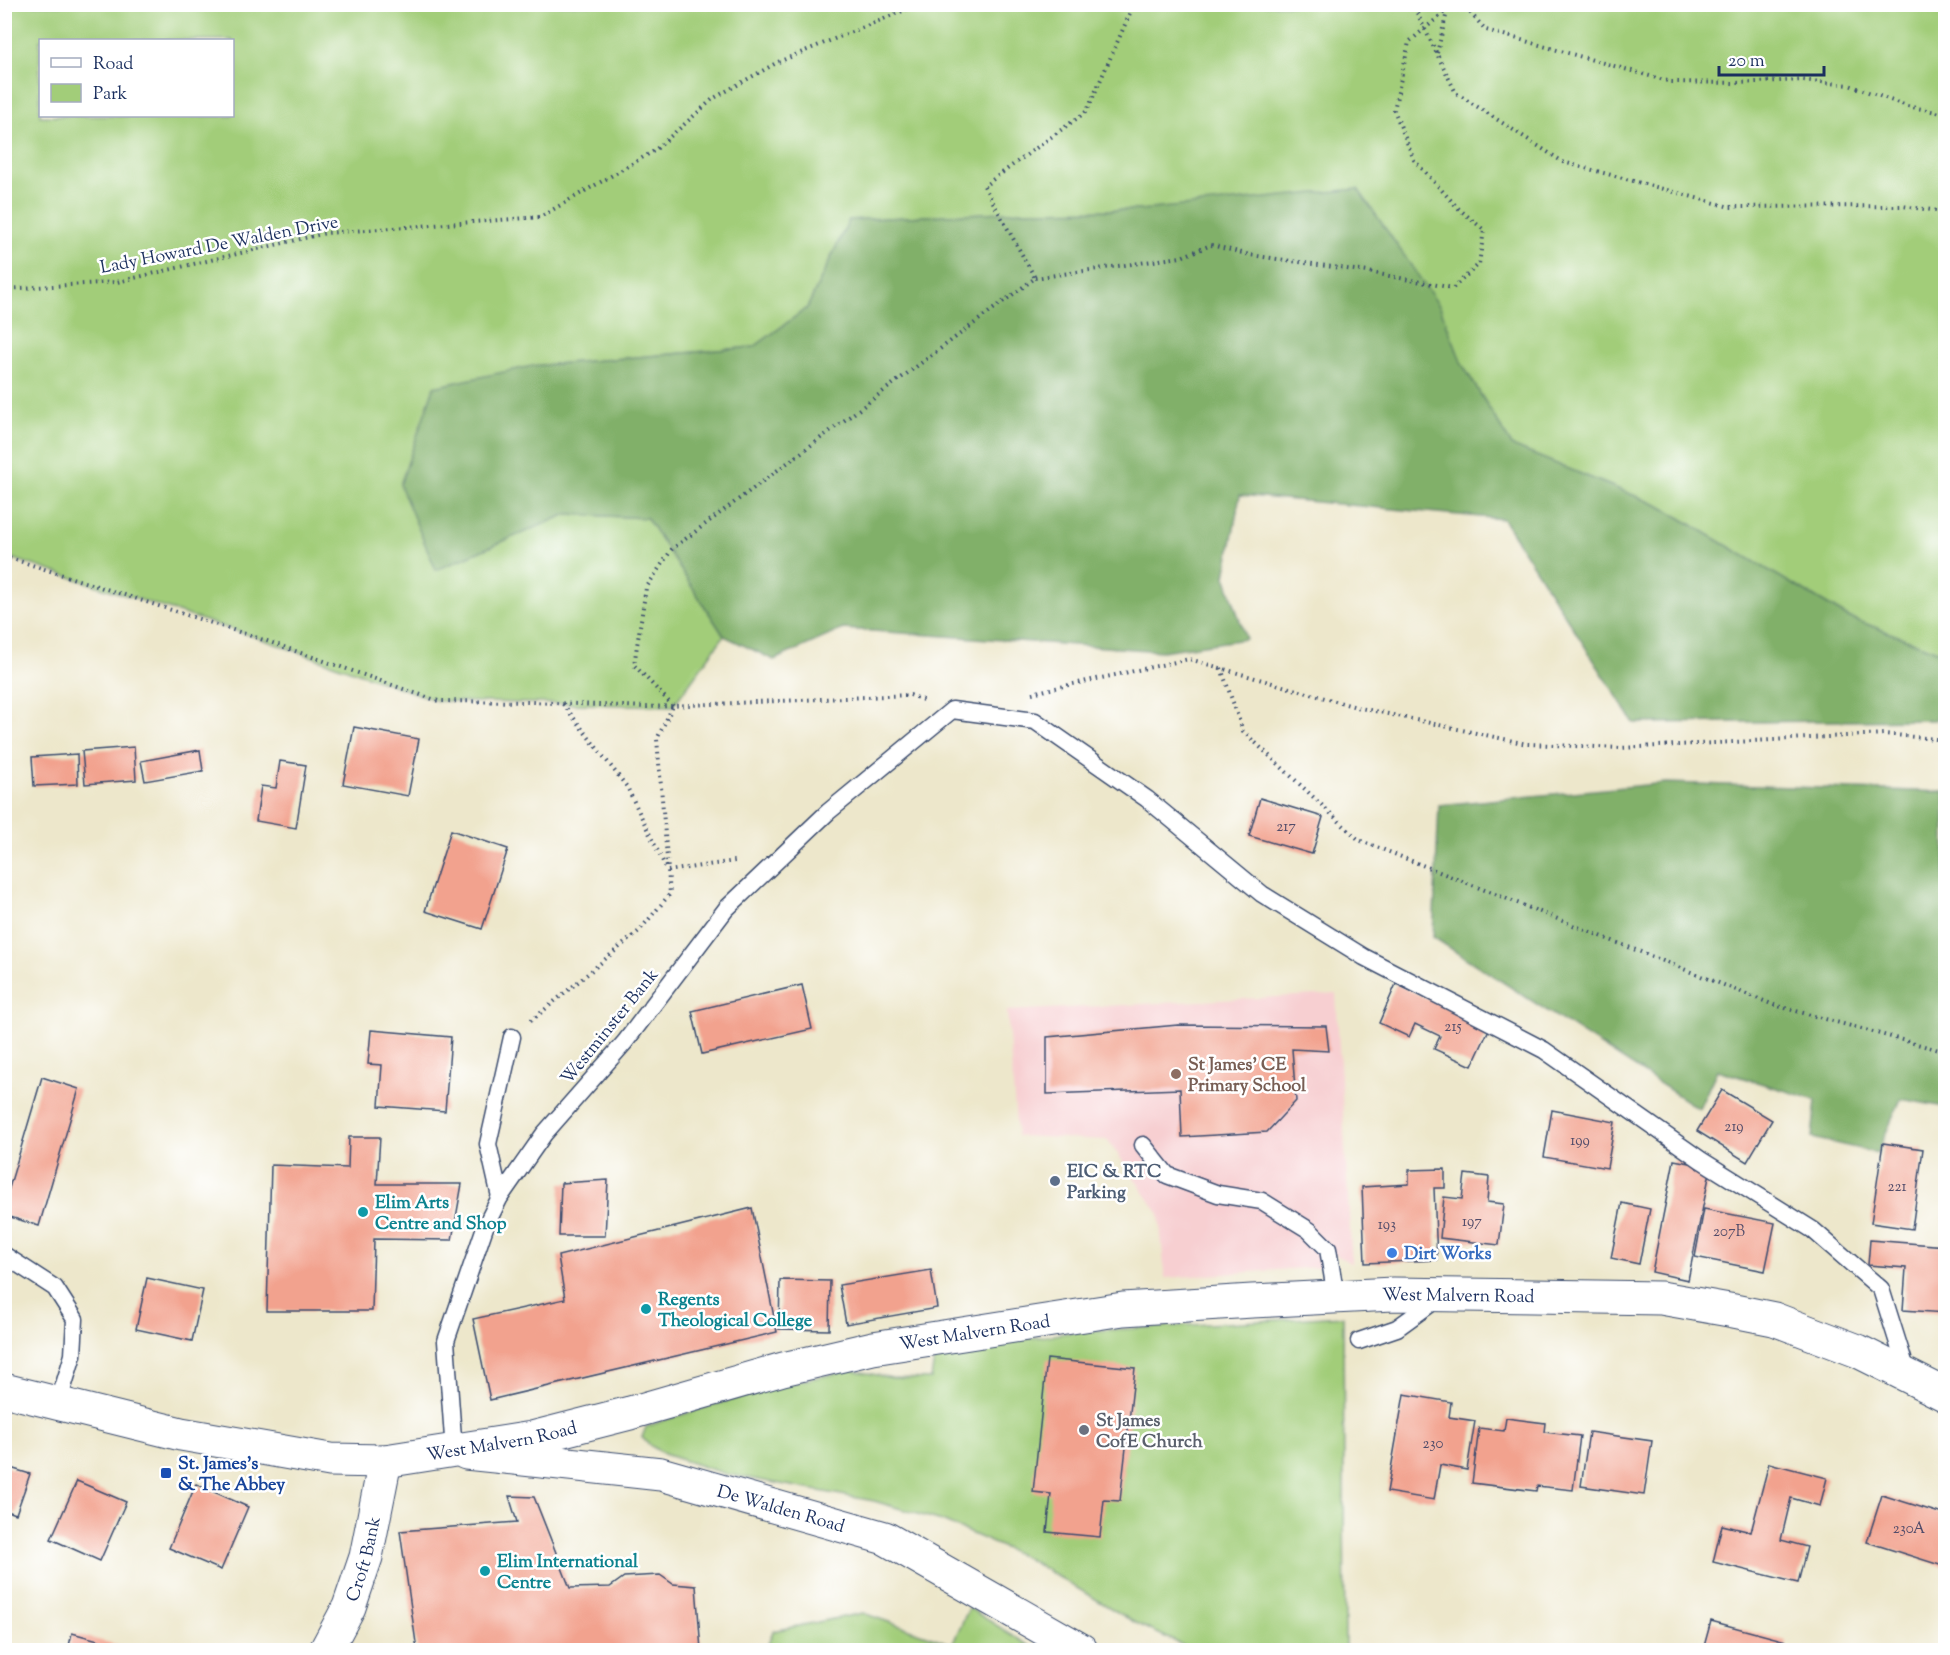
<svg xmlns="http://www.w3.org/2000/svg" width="1950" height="1655" font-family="'Sorts Mill Goudy',serif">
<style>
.built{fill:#f7cfd1}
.green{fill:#a2cd79;stroke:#5e7e6c;stroke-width:1.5;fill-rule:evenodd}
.forest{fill:#81b069;stroke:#4e7064;stroke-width:1.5}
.building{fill:#f2a28e}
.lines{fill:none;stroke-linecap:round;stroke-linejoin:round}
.service-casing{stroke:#3a4b6e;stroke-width:19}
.minor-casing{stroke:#3a4b6e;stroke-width:35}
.secondary-casing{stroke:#3a4b6e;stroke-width:35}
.path{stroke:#3a4b6e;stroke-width:4;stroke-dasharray:1.5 4.5;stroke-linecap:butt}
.service{stroke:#fff;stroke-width:16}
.minor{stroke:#fff;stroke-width:33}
.secondary{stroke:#fff;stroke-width:33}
.education-dot{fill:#8d6e63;stroke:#fff;stroke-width:2}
.service-dot{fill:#5c6f8a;stroke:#fff;stroke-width:2}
.culture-dot{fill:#0f9aa8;stroke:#fff;stroke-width:2}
.shop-dot{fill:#3f7fe0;stroke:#fff;stroke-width:2}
.worship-dot{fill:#6b7280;stroke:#fff;stroke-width:2}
.transit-dot{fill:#1a4fb4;stroke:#fff;stroke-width:2}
.labels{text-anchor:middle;stroke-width:5;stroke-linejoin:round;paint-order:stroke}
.number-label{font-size:15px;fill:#514c6a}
.street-label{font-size:18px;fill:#1b2f5e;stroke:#fff}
.education-label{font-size:18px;font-weight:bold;fill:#785e54;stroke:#fff;text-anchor:start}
.service-label{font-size:18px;font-weight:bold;fill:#4e5e75;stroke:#fff;text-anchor:start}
.culture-label{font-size:18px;font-weight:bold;fill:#0d838f;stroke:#fff;text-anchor:start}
.shop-label{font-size:18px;font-weight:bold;fill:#366cbe;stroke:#fff;text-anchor:start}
.worship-label{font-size:18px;font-weight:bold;fill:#5b616d;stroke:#fff;text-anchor:start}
.transit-label{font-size:18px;font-weight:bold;fill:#164399;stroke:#fff;text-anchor:start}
</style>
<rect width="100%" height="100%" fill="#fff"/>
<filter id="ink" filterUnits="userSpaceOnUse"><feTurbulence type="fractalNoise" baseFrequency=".0167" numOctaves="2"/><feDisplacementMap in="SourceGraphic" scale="12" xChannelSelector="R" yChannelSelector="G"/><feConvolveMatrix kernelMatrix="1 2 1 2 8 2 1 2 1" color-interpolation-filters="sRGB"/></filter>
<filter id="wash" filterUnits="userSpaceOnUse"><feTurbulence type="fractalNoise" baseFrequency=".008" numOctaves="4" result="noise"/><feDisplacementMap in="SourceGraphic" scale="24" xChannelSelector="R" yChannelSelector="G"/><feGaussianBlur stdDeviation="1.35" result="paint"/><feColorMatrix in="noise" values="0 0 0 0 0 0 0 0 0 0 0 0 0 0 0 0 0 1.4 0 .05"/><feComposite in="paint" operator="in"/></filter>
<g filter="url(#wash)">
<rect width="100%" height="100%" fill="#ede7cb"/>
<!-- built -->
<path class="built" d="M1336 994 1352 1264 1328 1250 1319 1267 1165 1278 1159 1214 1108 1140 1017 1136 1007 1011Z"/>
<!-- green -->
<g class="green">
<path d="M5 5H1945V654L1848 617 1660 506 1512 446 1462 364 1440 307 1140 210 1025 211 849 220 807 308 754 347 532 366 435 570 567 514 647 518 724 636 673 706 438 701 267 641 5 556ZM40 40H232V116H40Z"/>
<path d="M1343 1316 1345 1650H1193L1134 1622 1025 1557 942 1521 874 1501 726 1474 664 1454 648 1444 642 1437 646 1427 662 1421 776 1386 852 1370 892 1378 931 1379 935 1353 1072 1332Z"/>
<path d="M969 1608 1036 1650H766L773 1631 863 1613 952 1644Z"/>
</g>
<!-- forest -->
<g class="forest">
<path d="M1358 189 1440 307 1462 364 1512 446 1660 506 1848 617 1945 654V701L1935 720 1634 723 1503 519 1240 495 1225 576 1246 639 1162 651 843 629 774 660 724 636 647 518 567 514 436 570 400 485 434 387 532 366 754 347 807 308 849 220 1025 211 1140 210Z"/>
<path d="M1666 783 1945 792V1107L1901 1099 1877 1153 1812 1138 1816 1100 1717 1070 1699 1109 1433 937 1439 805Z"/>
</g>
<g id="blocks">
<!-- building -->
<g class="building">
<path d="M354 727 419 739 408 796 343 784Z"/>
<path d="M134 747 136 780 85 784 82 751Z"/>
<path d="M200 750 203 771 145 781 141 761Z"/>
<path d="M77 754 78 784 34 786 32 757Z"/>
<path d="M280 761 306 765 296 828 256 821 261 786 276 788Z"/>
<path d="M1260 798 1323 817 1312 854 1249 836Z"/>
<path d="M451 830 508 849 482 929 425 911Z"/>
<path d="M1396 984 1490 1027 1472 1066 1434 1049 1440 1036 1415 1024 1409 1037 1379 1023Z"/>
<path d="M802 985 812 1029 702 1054 692 1011Z"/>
<path d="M1178 1025 1326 1026 1329 1051 1292 1049 1296 1101 1267 1132 1182 1137 1180 1089 1047 1094V1037Z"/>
<path d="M371 1030 451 1037 445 1111 379 1106 382 1065 368 1064Z"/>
<path d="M42 1077 79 1089 39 1226 4 1215V1205Z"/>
<path d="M1722 1090 1772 1120 1747 1162 1697 1131Z"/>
<path d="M1552 1110 1615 1122 1607 1168 1544 1157Z"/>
<path d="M349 1137H380L377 1184H462L452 1240 374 1239 372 1311H267L271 1165 348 1168Z"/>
<path d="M1883 1143 1923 1149 1912 1229 1871 1223Z"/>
<path d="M1674 1160 1711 1167 1688 1280 1652 1272Z"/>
<path d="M1445 1169V1188H1434L1437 1260 1365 1263 1362 1187 1409 1184V1170Z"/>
<path d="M1465 1174 1489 1177 1487 1202 1504 1204 1499 1245 1440 1238 1444 1197 1462 1199Z"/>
<path d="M608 1180 605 1236H559L561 1183Z"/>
<path d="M1622 1203 1650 1209 1639 1264 1611 1258Z"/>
<path d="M752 1208 777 1332 490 1400 473 1319 565 1299 558 1256Z"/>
<path d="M1704 1209 1775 1223 1765 1271 1695 1257Z"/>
<path d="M1870 1240 1946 1246V1313L1903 1310 1906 1268 1868 1265Z"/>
<path d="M931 1270 937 1308 846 1324 839 1285Z"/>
<path d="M147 1278 203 1290 192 1341 136 1329Z"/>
<path d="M780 1280 830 1281 829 1330 779 1329Z"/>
<path d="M1047 1359 1135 1368 1120 1501 1104 1500 1100 1537 1047 1532 1051 1494 1033 1492Z"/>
<path d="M1404 1394 1451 1402 1449 1417 1475 1421 1467 1470 1440 1465 1434 1500 1387 1492Z"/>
<path d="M1506 1418 1545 1423 1544 1432 1580 1436 1573 1490 1537 1486 1536 1491 1472 1483 1479 1428 1504 1431Z"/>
<path d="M1589 1432 1652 1441 1644 1495 1581 1486Z"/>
<path d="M1769 1463 1827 1478 1820 1506 1791 1498 1781 1540 1807 1547 1798 1583 1713 1562 1722 1525 1751 1532Z"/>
<path d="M4 1466 30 1474 16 1514 4 1510Z"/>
<path d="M77 1481 126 1502 100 1561 51 1539Z"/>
<path d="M196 1484 248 1507 221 1570 169 1548Z"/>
<path d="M1882 1495 1946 1515V1567L1867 1542Z"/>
<path d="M509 1496 534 1497 570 1588 610 1587 624 1577 660 1575 673 1584 696 1586 701 1650H417L400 1531 517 1522Z"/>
<path d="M1711 1621 1786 1641 1784 1650H1703Z"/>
<path d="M72 1633 128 1648V1650H68Z"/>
</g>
</g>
</g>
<g filter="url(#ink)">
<use href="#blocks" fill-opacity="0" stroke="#3a4b6e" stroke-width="1.5"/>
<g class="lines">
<!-- service casing -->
<g class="service-casing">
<g id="service">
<path d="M1143 1145 1167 1175 1218 1194 1262 1201 1309 1230 1328 1249 1336 1297"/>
<path d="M500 1197 488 1144 512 1037"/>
<path d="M4 1255 55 1288 75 1319 73 1355 58 1404"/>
<path d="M1359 1341 1397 1328 1437 1299"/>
<path d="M454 1452 446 1341 485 1227 500 1197 544 1134 625 1042 726 909 828 812 952 710 1035 721 1147 799 1262 894 1364 957 1544 1050 1701 1160 1813 1230 1881 1289 1908 1375"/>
</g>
</g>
<!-- minor casing -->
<g class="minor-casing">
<g id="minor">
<path id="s1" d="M466 1453 661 1474 885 1538 1081 1650"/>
<path id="s2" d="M326 1650 349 1607 366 1557 385 1461"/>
</g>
</g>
<!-- secondary casing -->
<g class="secondary-casing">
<g id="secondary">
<path id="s3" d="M4 1390 181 1434 330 1460 385 1461 532 1438 630 1413 783 1369 873 1348 1123 1309 1252 1301 1393 1294 1661 1298 1729 1310 1774 1319 1858 1351 1946 1395"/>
</g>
</g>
<!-- path -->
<g class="path">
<path d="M1409 4 1417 13 1456 93 1563 162 1730 207 1902 206 1946 212"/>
<path d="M1462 4 1486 30 1671 82 1736 83 1802 80 1849 85 1907 106 1946 114"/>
<path d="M1942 4 1946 6"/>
<path d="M1437 53 1447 12"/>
<path d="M1035 278 1181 257 1211 245 1250 255 1368 272 1453 288 1479 264 1484 230 1458 208 1414 160 1394 110 1409 42 1454 4"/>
<path d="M4 289 117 282 326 233 540 217 654 151 714 98 778 62 920 4"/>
<path d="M4 556 267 641 438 701 531 702 647 707 910 695 923 700"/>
<path d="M1221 668 1243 731 1359 840 1774 1005 1946 1052"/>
<path d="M1032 693 1189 659 1356 707 1527 744 1621 748 1884 734 1946 740"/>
<path d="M563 704 627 787 666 868"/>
<path d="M673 706 634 665 646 588 672 549 1035 278 984 186 1087 111 1134 4"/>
<path d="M668 871 735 861 737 859"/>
<path d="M531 1021 639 931 670 894 657 739 673 706"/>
</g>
<!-- service -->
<use href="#service" class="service"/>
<!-- minor -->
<use href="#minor" class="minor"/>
<!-- secondary -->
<use href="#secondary" class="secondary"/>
</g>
</g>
<!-- markers -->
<circle class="education-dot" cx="1176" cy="1074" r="6"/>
<circle class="service-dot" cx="1055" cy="1181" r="6"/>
<g class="culture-dot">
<circle cx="363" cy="1212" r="6"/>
<circle cx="646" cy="1309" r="6"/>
<circle cx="485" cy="1571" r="6"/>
</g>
<circle class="shop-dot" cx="1392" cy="1253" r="6"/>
<circle class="worship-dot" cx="1084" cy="1430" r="6"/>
<rect class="transit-dot" x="160" y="1467" width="12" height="12" rx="3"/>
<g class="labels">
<!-- number labels -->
<g class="number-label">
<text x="1286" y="831">217</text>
<text x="1453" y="1031">215</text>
<text x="1734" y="1131">219</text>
<text x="1580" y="1145">199</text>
<text x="1897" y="1191">221</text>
<text x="1472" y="1226">197</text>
<text x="1387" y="1229">193</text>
<text x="1729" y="1236">207B</text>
<text x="1433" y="1448">230</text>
<text x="1909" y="1533">230A</text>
</g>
<!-- street labels -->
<g class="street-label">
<text transform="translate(219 244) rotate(-11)" y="6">Lady Howard De Walden Drive</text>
<text transform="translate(609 1026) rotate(-51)" y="6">Westminster Bank</text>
<text dy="6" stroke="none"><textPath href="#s3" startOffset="1479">West Malvern Road</textPath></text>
<text dy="6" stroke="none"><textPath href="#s3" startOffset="993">West Malvern Road</textPath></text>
<text dy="6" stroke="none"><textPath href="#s3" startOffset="507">West Malvern Road</textPath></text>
<text dy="6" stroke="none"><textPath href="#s1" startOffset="321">De Walden Road</textPath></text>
<text dy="6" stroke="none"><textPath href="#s2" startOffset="99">Croft Bank</textPath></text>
</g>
<!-- education labels -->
<g class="education-label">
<text x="1188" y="1070">St James' CE<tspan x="1188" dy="21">Primary School</tspan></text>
</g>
<!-- service labels -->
<g class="service-label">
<text x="1067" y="1177">EIC &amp; RTC<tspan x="1067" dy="21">Parking</tspan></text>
</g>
<!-- culture labels -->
<g class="culture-label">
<text x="375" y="1208">Elim Arts<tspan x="375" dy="21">Centre and Shop</tspan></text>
<text x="658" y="1305">Regents<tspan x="658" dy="21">Theological College</tspan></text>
<text x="497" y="1567">Elim International<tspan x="497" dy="21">Centre</tspan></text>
</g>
<!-- shop labels -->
<g class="shop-label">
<text x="1404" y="1259">Dirt Works</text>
</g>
<!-- worship labels -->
<g class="worship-label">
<text x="1096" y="1426">St James<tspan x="1096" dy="21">CofE Church</tspan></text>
</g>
<!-- transit labels -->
<g class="transit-label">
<text x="178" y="1469">St. James's<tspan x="178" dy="21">&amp; The Abbey</tspan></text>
</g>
</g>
<!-- margin -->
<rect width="1950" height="1655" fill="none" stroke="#fff" stroke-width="24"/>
<!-- legend -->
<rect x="39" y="39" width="195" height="78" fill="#ffffff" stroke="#a4acbf" stroke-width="1.5"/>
<rect x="51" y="58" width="30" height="9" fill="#ffffff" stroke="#a4acbf" stroke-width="1.5"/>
<text x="93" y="69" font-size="18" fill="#1b2f5e">Road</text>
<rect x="51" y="84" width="30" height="18" fill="#a2cd79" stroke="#a4acbf" stroke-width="1.5"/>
<text x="93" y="99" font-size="18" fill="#1b2f5e">Park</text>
<!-- scale -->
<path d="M1719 66v9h105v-9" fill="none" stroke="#1b2f5e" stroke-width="3"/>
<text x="1728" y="66" font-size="18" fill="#1b2f5e" stroke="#ffffff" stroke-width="4.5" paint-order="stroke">20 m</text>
</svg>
